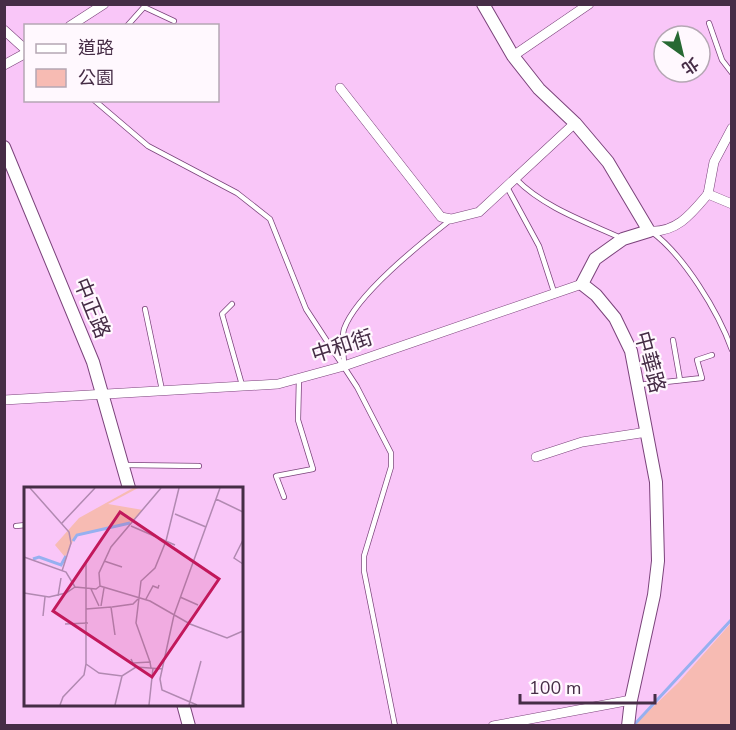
<svg xmlns="http://www.w3.org/2000/svg" width="736" height="730" font-family="'Nunito Sans','Noto Sans TC',sans-serif">
<style>
.green{fill:#f7bbb3}
.lines{fill:none;stroke-linecap:round;stroke-linejoin:round}
.stream{stroke:#96b0f0;stroke-width:3}
.service-casing{stroke:#7b437b;stroke-width:6}
.minor-casing{stroke:#7b437b;stroke-width:10}
.tertiary-casing{stroke:#7b437b;stroke-width:14}
.service{stroke:#fff;stroke-width:4.5}
.minor{stroke:#fff;stroke-width:9}
.tertiary{stroke:#fff;stroke-width:12}
.labels{text-anchor:middle;stroke-width:4.5;stroke-linejoin:round;paint-order:stroke}
.street-label{font-size:21px;fill:#462d46;stroke:#fff8fe}
.inset-river{fill:none;stroke:#96b0f0;stroke-width:3}
.inset-road{fill:none;stroke:#b189b1;stroke-width:1.5}
.view{fill:#c2185b;fill-opacity:0.15;stroke:#c2185b;stroke-width:3}
.inset-edge{fill:none;stroke:#462d46;stroke-width:3}
</style>
<rect width="100%" height="100%" fill="#f9c6f8"/>
<!-- green -->
<path class="green" d="M731 623V725L633 726 678 683Z"/>
<g class="lines">
<!-- stream -->
<path class="stream" d="M633 726 732 619"/>
<!-- service casing -->
<g class="service-casing">
<g id="service">
<path d="M709 23 722 60 732 73"/>
<path d="M127 26 144 7 174 21"/>
<path d="M94 100 148 146 237 193 270 219 306 309 357 387 391 453V467L364 556V571L395 726"/>
<path d="M516 179C543 207 586 222 621 238"/>
<path d="M507 187 539 246 554 292"/>
<path d="M652 232C684 256 718 311 732 350"/>
<path d="M232 304 222 314 242 385"/>
<path d="M145 309 162 390"/>
<path d="M673 340 680 380"/>
<path d="M344 366C344 355 341 340 344 329 356 295 420 244 449 221"/>
<path d="M638 385 702 378 697 360 712 355"/>
<path d="M124 465 199 466"/>
<path d="M284 497 276 476 313 469 298 420 299 378"/>
<path d="M16 526 26 525"/>
</g>
</g>
<!-- minor casing -->
<g class="minor-casing">
<g id="minor">
<path d="M70 26 104 4"/>
<path d="M4 30 26 50"/>
<path d="M513 56 589 4"/>
<path d="M4 65 26 53"/>
<path d="M340 88 441 217 451 219 479 212 575 123"/>
<path d="M708 194 714 162 732 128"/>
<path d="M649 231C677 233 692 213 708 194L732 204"/>
<path d="M4 400 278 384 344 366 582 284"/>
<path d="M536 457 582 442 647 432"/>
<path d="M493 726 631 700"/>
</g>
</g>
<!-- tertiary casing -->
<g class="tertiary-casing">
<g id="tertiary">
<path d="M483 4 513 56 539 89 575 123 608 162 649 231 623 239 595 259 582 284 596 295 615 318 631 351 656 482 658 561 654 595 631 700 628 726"/>
<path d="M4 147 93 362 129 488"/>
<path d="M183 704 189 726"/>
</g>
</g>
<!-- service -->
<use href="#service" class="service"/>
<!-- minor -->
<use href="#minor" class="minor"/>
<!-- tertiary -->
<use href="#tertiary" class="tertiary"/>
</g>
<g class="labels">
<!-- street labels -->
<g class="street-label">
<text transform="translate(92 308) rotate(68)" y="7">中正路</text>
<text transform="translate(342 346) rotate(-18)" y="7">中和街</text>
<text transform="translate(650 362) rotate(75)" y="7">中華路</text>
</g>
</g>
<!-- overview -->
<g transform="translate(24 487)">
<rect width="219" height="219" fill="#f9c6f8"/>
<path d="M109 1H114L84 17 119 23 109 35 52 48 41 70 31 58 55 31Z" fill="#f7bbb3"/>
<path class="inset-river" d="M49 54 53 48 106 36M9 72 15 70 37 78 42 69"/>
<path class="inset-road" d="M6 1 45 45 47 56 38 84M192 12 219 25M151 27 182 40M38 36 71 1M107 39 151 58M219 53 210 71 219 77M0 70 42 85 51 100 72 102 76 99 75 86 87 60 137 1M80 74 98 80M76 99 126 114 166 137 203 151 219 144M67 102 75 119M0 106 25 110 42 106 51 100M34 109 37 91M156 110 174 118M122 112 129 99 134 101 135 98M77 119 80 101M88 120 109 117 114 112M62 122 87 120 91 148M19 129 21 110M41 137 64 136M107 172 109 176 126 175 127 181M126 175 112 136 117 94 131 81 142 54 155 1M62 177 75 186 98 189 112 180 139 182M36 218 39 210 60 188 62 177V75M91 218 98 189M125 218 129 181M165 218 177 174M173 218 138 203 136 192 150 128 196 1"/>
<path class="view" d="M96 25 195 92 128 190 29 124Z"/>
<rect width="219" height="219" class="inset-edge"/>
</g>
<!-- border -->
<rect width="736" height="730" fill="none" stroke="#462d46" stroke-width="12"/>
<!-- legend -->
<rect x="24" y="24" width="195" height="78" fill="#fff8fe" stroke="#b5a7b4" stroke-width="1.5"/>
<rect x="36" y="44" width="30" height="9" fill="#ffffff" stroke="#b5a7b4" stroke-width="1.5"/>
<text x="78" y="54" font-size="18" fill="#462d46">道路</text>
<rect x="36" y="69" width="30" height="18" fill="#f7bbb3" stroke="#b5a7b4" stroke-width="1.5"/>
<text x="78" y="84" font-size="18" fill="#462d46">公園</text>
<!-- north arrow -->
<g transform="translate(682 54) rotate(146)"><circle r="28" fill="#fff8fe" stroke="#b5a7b4" stroke-width="1.5"/>
<path d="M0-4.5L10 22L0 15L-10 22Z" fill="#276933"/>
<text y="-9" font-size="16" font-weight="bold" text-anchor="middle" fill="#462d46">北</text>
</g>
<!-- scale -->
<path d="M520 694v9h135v-9" fill="none" stroke="#462d46" stroke-width="3"/>
<text x="529" y="694" font-size="18" fill="#462d46" stroke="#fff8fe" stroke-width="4.5" paint-order="stroke">100 m</text>
</svg>
